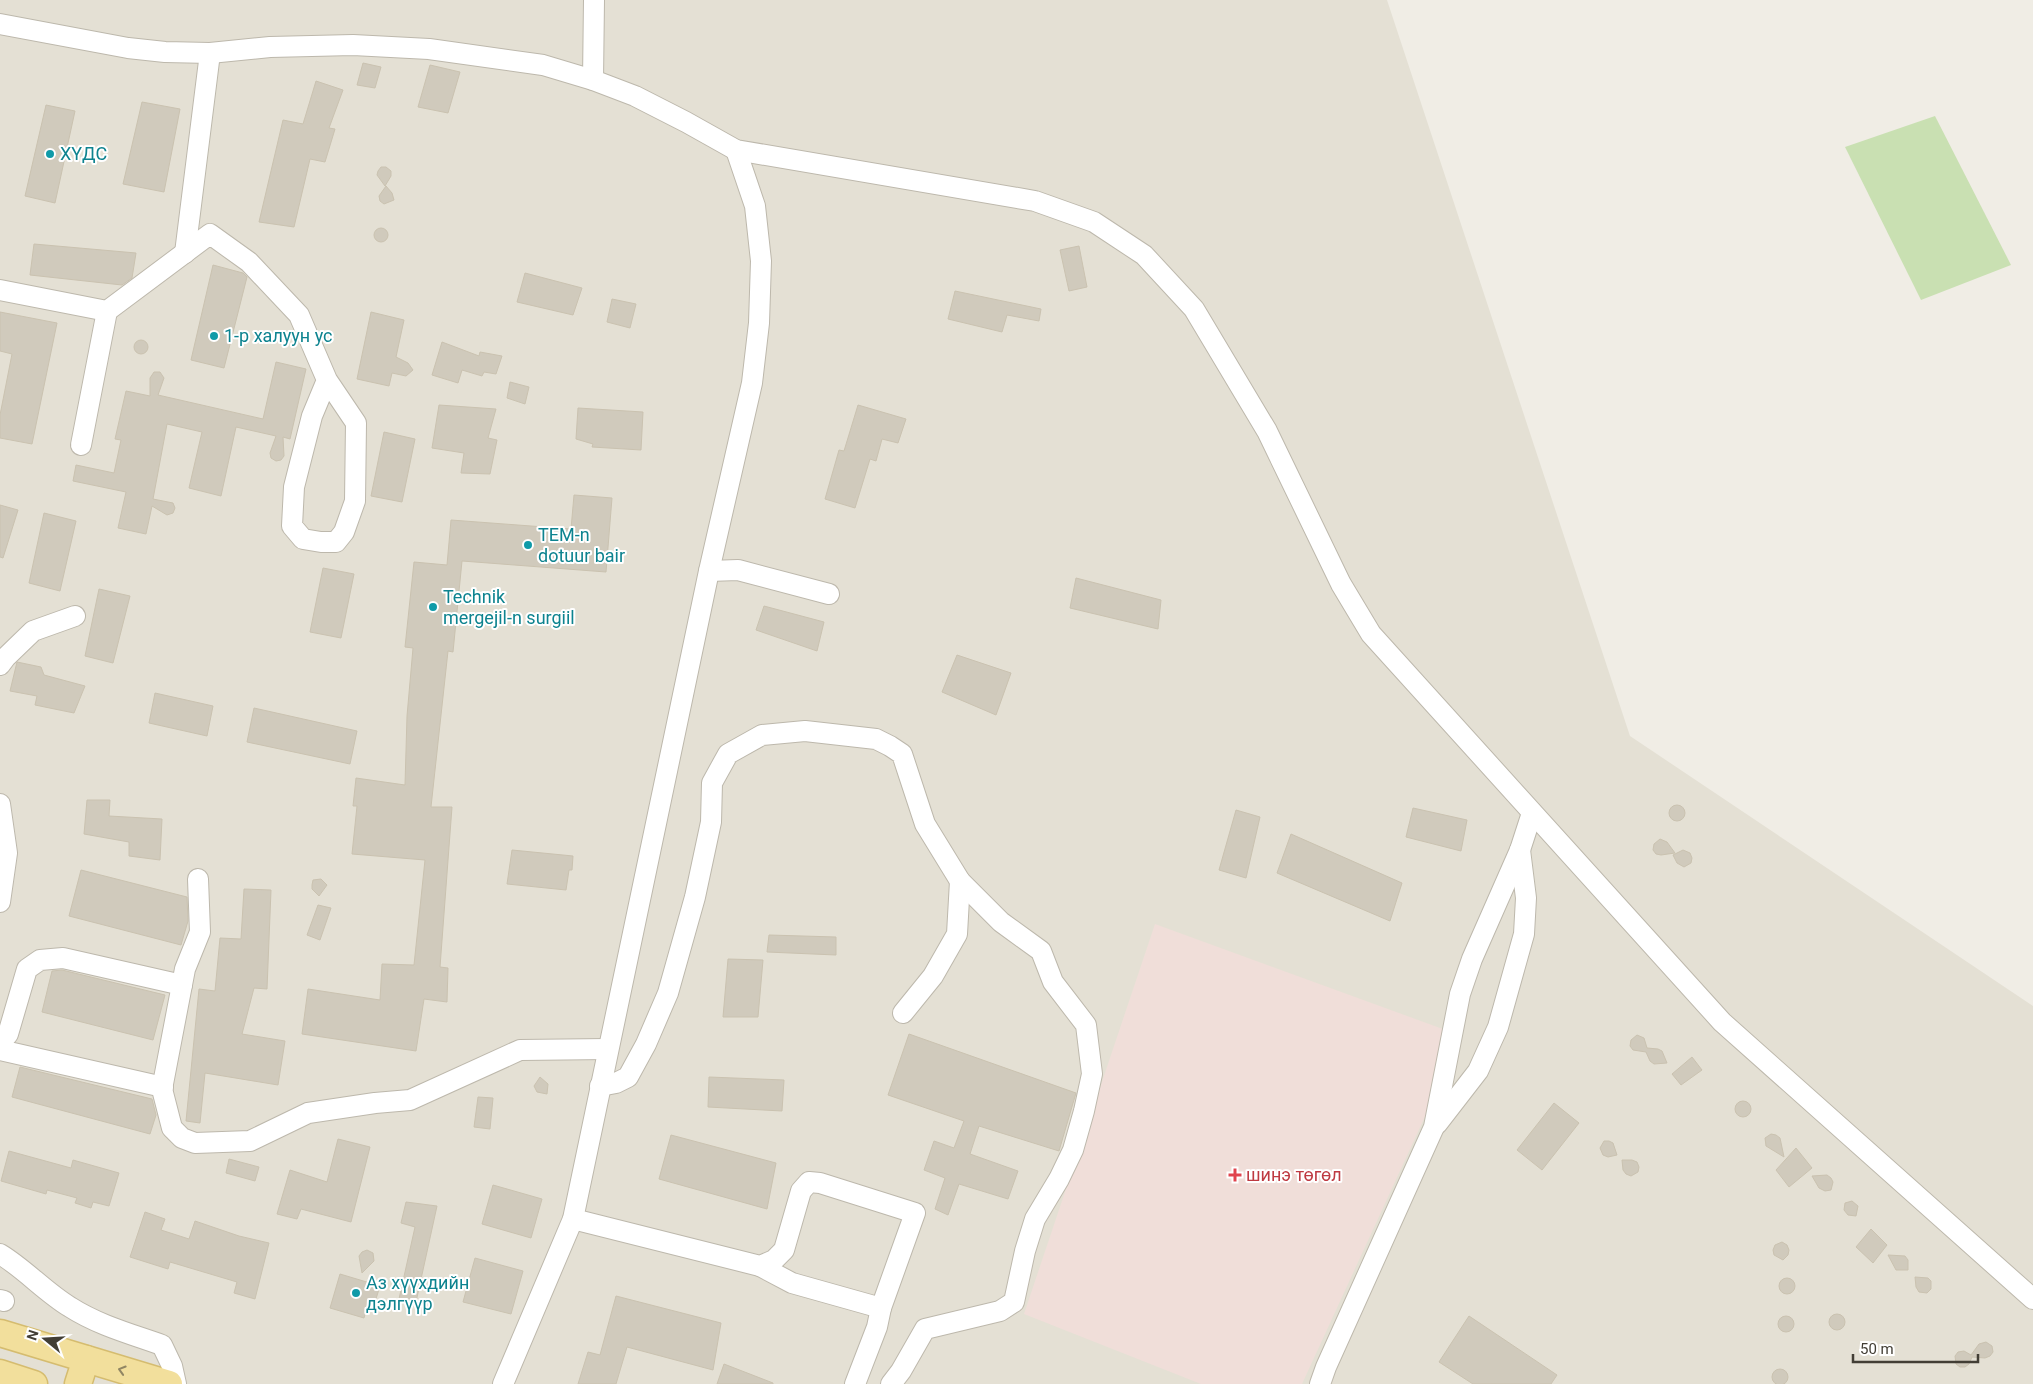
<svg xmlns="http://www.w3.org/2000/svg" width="2033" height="1384" font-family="Roboto,sans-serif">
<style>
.residential{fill:#e4e0d4}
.medical{fill:#f0ded9}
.green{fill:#c9e0b2}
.building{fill:#d0cabc;stroke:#cac2b0}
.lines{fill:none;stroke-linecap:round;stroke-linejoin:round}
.minor-casing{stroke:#bdb8ac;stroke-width:22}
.major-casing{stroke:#d5bc6f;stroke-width:29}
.minor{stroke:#fff;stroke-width:20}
.major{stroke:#f2df9c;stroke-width:26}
.oneway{stroke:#918663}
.culture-dot{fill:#0f9aa8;stroke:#fff;stroke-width:2}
.health-dot{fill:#e0444e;stroke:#fff;stroke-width:2}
.labels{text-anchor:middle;stroke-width:4;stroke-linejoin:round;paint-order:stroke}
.culture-label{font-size:18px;fill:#0d838f;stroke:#fff;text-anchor:start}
.health-label{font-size:18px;fill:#be3a42;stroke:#fff;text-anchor:start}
</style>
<rect width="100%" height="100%" fill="#f0ede5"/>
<!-- residential -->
<path class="residential" d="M0 0H1387L1630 736 2033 1006V1384H0Z"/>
<!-- medical -->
<path class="medical" d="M1155 924 1462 1036 1302 1384H1201L1024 1314Z"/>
<!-- green -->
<path class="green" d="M1935 116 2011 265 1921 300 1845 147Z"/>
<!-- building -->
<g class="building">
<path d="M363 63 381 67 375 88 357 85Z"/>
<path d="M430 65 460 72 448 113 418 107Z"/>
<path d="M316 81 343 90 329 128 335 129 325 162 310 159 294 227 259 222 283 120 303 124Z"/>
<path d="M142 102 180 109 164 192 123 184Z"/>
<path d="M46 105 75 111 55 203 25 196Z"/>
<path d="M381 167H386L391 171V176L385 186 377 175 378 171Z"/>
<path d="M386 186 392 193 394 200 384 204 380 201 379 196Z"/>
<circle cx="381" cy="235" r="7"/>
<path d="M34 244 136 253 132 278 122 285 30 275Z"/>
<path d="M1079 246 1087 287 1069 291 1060 250Z"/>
<path d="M213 265 243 273 247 277 224 368 191 360Z"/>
<path d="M525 273 582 288 573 315 517 302Z"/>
<path d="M955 291 1041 309 1039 321 1007 315 1002 332 948 319Z"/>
<path d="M612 299 636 304 630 328 607 322Z"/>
<path d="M0 312 57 323 32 444 0 438V415L12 354 0 351Z"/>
<path d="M371 312 404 320 396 357 408 363 413 370 406 376 392 373 389 386 357 379Z"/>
<circle cx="141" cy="347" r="7"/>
<path d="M442 342 479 356 480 352 502 356 496 374 484 372 482 376 462 370 458 383 432 375Z"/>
<path d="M276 362 306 369 290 439 283 437 284 456 281 460 276 461 271 458 270 453 276 436 236 427 221 496 189 488 202 432 167 424 153 499 173 503 175 508 173 513 167 515 152 506 146 534 118 528 126 492 73 481 76 465 114 473 121 440 115 439 126 391 150 396V378L154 372H160L164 378 158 395 263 419Z"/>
<path d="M510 382 529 387 525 404 507 398Z"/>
<path d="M439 405 496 409 488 438 497 440 490 474 461 473 464 453 432 448Z"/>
<path d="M858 405 906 419 898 443 882 439 876 461 870 459 855 508 825 499 839 450 844 451Z"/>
<path d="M578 408 643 412 641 450 592 447 593 444 576 439Z"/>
<path d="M384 432 415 439 402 502 371 496Z"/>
<path d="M574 495 612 498 606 572 462 561 453 652 448 651 431 807H452L440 967 448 968 447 1002 424 999 416 1051 302 1034 308 989 380 1000 382 964 414 965 425 860 352 854 357 806H353L356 778 405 785 407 716 413 648 405 647 414 562 447 565 451 520 571 529Z"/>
<path d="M0 505 18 510 3 558 0 557Z"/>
<path d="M44 513 76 521 60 591 29 583Z"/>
<path d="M323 568 354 574 341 638 310 632Z"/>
<path d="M1076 578 1161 600 1158 629 1070 608Z"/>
<path d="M99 589 130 596 113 663 85 656Z"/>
<path d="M764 606 824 622 817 651 756 630Z"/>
<path d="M957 655 1011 673 996 715 942 692Z"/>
<path d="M17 662 41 667 44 675 85 686 74 713 35 705 37 696 10 691Z"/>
<path d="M155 693 213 706 207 736 149 723Z"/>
<path d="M254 708 357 731 350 764 247 742Z"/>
<path d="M87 800H110L109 816 162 819 160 860 129 856V842L84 834Z"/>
<circle cx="1677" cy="813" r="8"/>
<path d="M1413 808 1467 820 1461 851 1406 837Z"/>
<path d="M1236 810 1260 817 1246 878 1219 870Z"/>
<path d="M1291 834 1402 883 1390 921 1277 873Z"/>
<path d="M1660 839 1667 842 1675 853 1661 855 1656 854 1653 850 1654 844Z"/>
<path d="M512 850 573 856 572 870H569L566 890 507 884Z"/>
<path d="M1683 850 1690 853 1692 858 1691 863 1684 867 1677 863 1673 855Z"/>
<path d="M81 870 187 897 188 921 181 945 69 916Z"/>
<path d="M321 879 327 885 319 896 312 889V885L313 880Z"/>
<path d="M244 889 271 890 267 989 254 988 242 1034 285 1041 278 1085 205 1073 200 1123 186 1121 199 989 215 991 220 938 241 939Z"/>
<path d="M318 905 331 908 320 940 307 935Z"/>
<path d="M769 935 836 937V955L767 952Z"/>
<path d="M728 959 763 960 758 1017H723Z"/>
<path d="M62 970 165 995 153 1040 42 1012 52 971Z"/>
<path d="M909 1034 1076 1093 1059 1151 979 1126 970 1154 1018 1171 1008 1199 959 1184 948 1215 935 1209 945 1178 924 1170 934 1141 954 1148 964 1121 888 1095Z"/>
<path d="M1637 1035 1644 1038 1647 1048 1658 1049 1662 1051 1667 1063 1654 1064 1650 1061 1646 1052 1633 1050 1630 1046 1631 1040Z"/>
<path d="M1692 1057 1702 1070 1681 1085 1672 1074Z"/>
<path d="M20 1067 152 1099 156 1115 150 1134 12 1097Z"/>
<path d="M540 1077 548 1084 547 1094 537 1092 534 1086Z"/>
<path d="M709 1077 784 1080 782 1111 708 1107Z"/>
<path d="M478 1097 493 1098 490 1129 474 1127Z"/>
<circle cx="1743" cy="1109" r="8"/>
<path d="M1554 1103 1579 1123 1542 1170 1517 1150Z"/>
<path d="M1771 1134 1776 1135 1780 1138 1784 1157 1766 1146 1765 1138Z"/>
<path d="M671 1135 776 1163 767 1209 659 1179Z"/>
<path d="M338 1139 370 1147 351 1222 301 1209 297 1219 277 1214 290 1170 327 1182Z"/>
<path d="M1604 1141H1609L1613 1143 1617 1155 1608 1157 1603 1155 1600 1148Z"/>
<path d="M1796 1148 1812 1168 1789 1187 1776 1170Z"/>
<path d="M9 1151 71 1168 73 1160 119 1173 109 1206 93 1202 91 1208 75 1203 77 1198 47 1190 46 1194 1 1181Z"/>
<path d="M229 1159 259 1167 255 1181 226 1173Z"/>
<path d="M1622 1160H1632L1637 1162 1639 1167 1638 1172 1631 1176 1626 1174 1623 1170Z"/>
<path d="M1827 1175 1831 1178 1833 1182 1831 1190 1825 1191 1819 1188 1812 1176Z"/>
<path d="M493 1185 542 1199 531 1238 482 1224Z"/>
<path d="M1852 1201 1858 1206 1856 1216 1848 1215 1844 1210 1845 1203Z"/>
<path d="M406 1202 437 1206 416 1302 399 1299 415 1227 401 1223Z"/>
<path d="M145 1212 165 1219 161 1230 189 1239 195 1221 239 1236 269 1243 255 1299 234 1293 237 1282 170 1262 168 1269 130 1257Z"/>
<path d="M1871 1229 1887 1245 1873 1263 1856 1247Z"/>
<path d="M1782 1242 1787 1245 1789 1250 1788 1255 1783 1260 1774 1255 1773 1250 1775 1245Z"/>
<path d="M367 1250 373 1253 374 1261 362 1273 359 1256 362 1252Z"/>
<path d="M1888 1255 1905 1256 1908 1260V1270H1896Z"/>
<path d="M475 1258 523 1271 511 1314 463 1302Z"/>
<path d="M340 1274 380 1286 375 1302 369 1300 364 1318 330 1308Z"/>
<path d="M1915 1277 1928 1278 1931 1281V1289L1927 1293 1919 1292 1916 1287Z"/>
<circle cx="1787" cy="1286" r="8"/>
<path d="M616 1296 721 1323 713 1370 627 1347 616 1384H578L588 1352 600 1355Z"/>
<circle cx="1837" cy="1322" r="8"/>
<circle cx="1786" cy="1324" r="8"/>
<path d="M1469 1316 1557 1375 1551 1384H1473L1439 1362Z"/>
<path d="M1986 1342 1992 1346 1993 1352 1990 1356 1985 1358 1972 1357 1969 1364 1965 1367H1960L1956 1364 1955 1356 1958 1352 1964 1351 1971 1355 1979 1344Z"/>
<path d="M724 1364 773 1383V1384H717Z"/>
<circle cx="1780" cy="1377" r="8"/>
</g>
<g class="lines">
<!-- minor casing -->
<g class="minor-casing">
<g id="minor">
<path d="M0 24 128 48 165 52 210 53 270 47 353 45 429 49 543 65 593 80 635 96 686 122 736 150 1035 201 1094 222 1144 255 1194 309 1267 431 1341 584 1371 634 1722 1022 2033 1299"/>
<path d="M593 80 594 0"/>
<path d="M185 253 210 53"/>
<path d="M0 290 107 311 210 234 249 262 299 315 327 380 356 423 355 501 344 532 336 542H321L303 539 292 526 294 487 312 416 327 380"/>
<path d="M81 445 107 311"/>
<path d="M709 571 738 570 829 594"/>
<path d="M0 665 6 657 33 631 75 616"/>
<path d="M0 804 7 853 0 902"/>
<path d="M198 879 200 932 185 969 162 1089 172 1128 182 1138 195 1143 250 1141 308 1113 375 1103 410 1100 520 1050 608 1049"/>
<path d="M903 1013 933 976 957 934 960 881"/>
<path d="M0 1043 8 1034 27 969 40 960 63 958 182 985"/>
<path d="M0 1050 163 1087"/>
<path d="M600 1086 616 1083 628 1077 646 1044 668 993 695 897 711 822 712 783 728 754 762 735 805 731 876 739 890 746 902 754 925 824 960 881 1001 922 1041 951 1053 982 1086 1025 1092 1074 1084 1111 1073 1150 1059 1179 1035 1219 1025 1251 1014 1302 1000 1311 925 1329 901 1371 891 1384"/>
<path d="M1437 1124 1478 1071 1498 1027 1524 934 1526 898 1520 850"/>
<path d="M573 1219 760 1266 774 1260 784 1250 801 1191 809 1182 820 1183 915 1213 881 1308 877 1327 855 1384"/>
<path d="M0 1254C25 1269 45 1292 70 1307 98 1325 131 1334 162 1345L172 1366 176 1384"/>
<path d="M760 1266 792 1283 881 1308"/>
<path d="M0 1300 4 1301"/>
<path d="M503 1384 573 1219 709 571 752 383 759 323 761 261 755 206 736 150"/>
<path d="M1320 1384 1326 1367 1434 1127 1460 994 1472 959 1520 850 1532 813"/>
</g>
</g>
<!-- major casing -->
<g class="major-casing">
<g id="major">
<path d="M0 1333 169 1384"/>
<path d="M0 1373 34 1384"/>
<path d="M78 1384 86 1359"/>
</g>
</g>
<!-- minor -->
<use href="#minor" class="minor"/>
<!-- major -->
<use href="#major" class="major"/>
</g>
<!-- one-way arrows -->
<defs><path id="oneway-chevron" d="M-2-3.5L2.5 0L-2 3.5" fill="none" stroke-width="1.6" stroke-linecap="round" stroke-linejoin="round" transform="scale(1.25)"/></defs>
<use class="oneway" href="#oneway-chevron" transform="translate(122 1370) rotate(-163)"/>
<!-- markers -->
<g class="culture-dot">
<circle cx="50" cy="154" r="5"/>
<circle cx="214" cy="336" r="5"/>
<circle cx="528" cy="545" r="5"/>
<circle cx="433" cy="607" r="5"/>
<circle cx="356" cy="1293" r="5"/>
</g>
<path class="health-dot" d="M1232.5 1167.5h5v5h5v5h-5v5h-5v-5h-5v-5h5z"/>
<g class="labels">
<!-- culture labels -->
<g class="culture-label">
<text x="60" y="160">ХҮДС</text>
<text x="224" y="342">1-р халуун ус</text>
<text x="538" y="541">TEM-n<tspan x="538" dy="21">dotuur bair</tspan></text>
<text x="443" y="603">Technik<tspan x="443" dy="21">mergejil-n surgiil</tspan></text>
<text x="366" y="1289">Аз хүүхдийн<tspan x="366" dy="21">дэлгүүр</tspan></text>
</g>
<!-- health labels -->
<g class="health-label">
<text x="1246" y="1181">шинэ төгөл</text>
</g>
</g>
<!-- north arrow -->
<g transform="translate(45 1339) rotate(288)" stroke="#ffffff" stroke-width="4" paint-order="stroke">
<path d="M0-4L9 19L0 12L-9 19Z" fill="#423e35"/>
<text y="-8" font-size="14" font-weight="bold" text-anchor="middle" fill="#423e35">N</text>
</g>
<!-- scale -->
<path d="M1853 1354v8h125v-8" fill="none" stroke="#423e35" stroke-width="2.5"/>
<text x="1860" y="1354" font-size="15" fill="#423e35" stroke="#ffffff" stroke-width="4" paint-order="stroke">50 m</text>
</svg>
